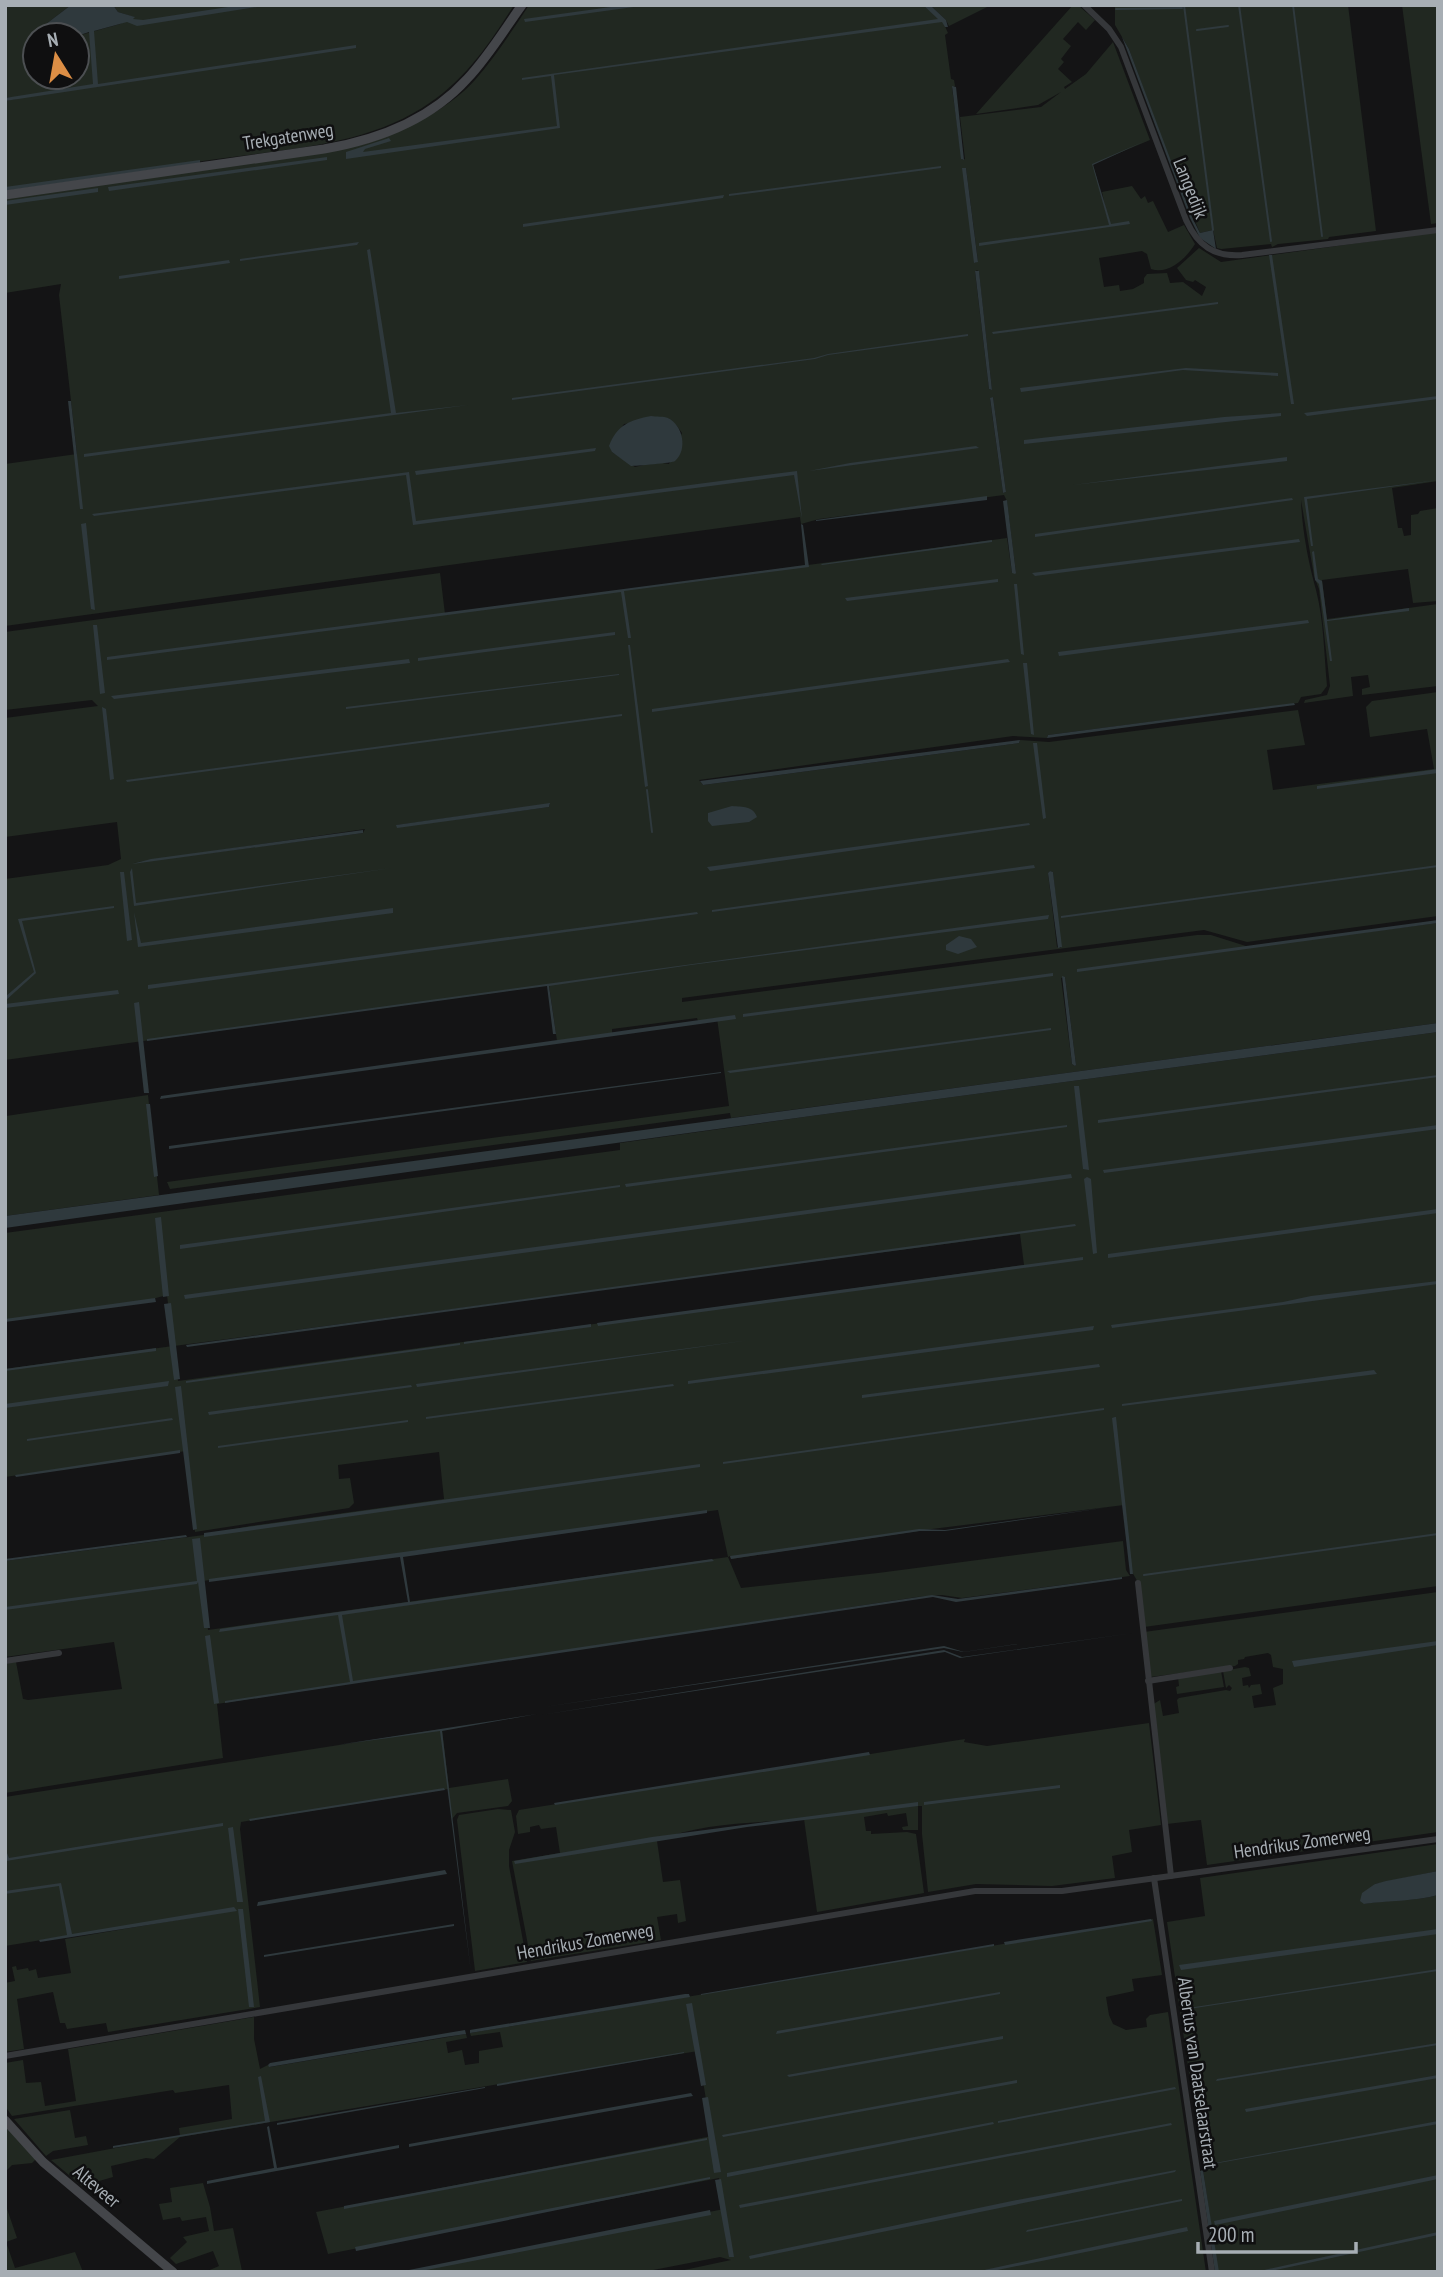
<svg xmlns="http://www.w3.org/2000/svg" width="1443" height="2277" font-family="'PT Sans Narrow',sans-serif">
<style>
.green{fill:#212821;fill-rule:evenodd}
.water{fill:#2f393d}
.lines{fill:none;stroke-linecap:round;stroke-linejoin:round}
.stream{stroke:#2f393d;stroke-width:2}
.street{stroke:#35373a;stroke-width:6}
.secondary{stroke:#44464a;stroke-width:9}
.labels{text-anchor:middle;stroke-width:5;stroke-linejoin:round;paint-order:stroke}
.street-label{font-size:19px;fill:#a7aeb4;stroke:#0f0f10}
</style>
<rect width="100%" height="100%" fill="#141415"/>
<!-- green -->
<g class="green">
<path d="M5 5H71L46 24 41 35H35V77H77V36L120 24 134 17 118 12 113 5H514C489 45 463 83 422 108 361 146 286 149 217 159 146 169 76 179 5 188V101L16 99 15 97 5 98Z"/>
<path d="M529 5H923L943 22 948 33 945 35 951 79 954 80 955 86 952 88 962 160 965 159 960 117 1041 107 1061 92 1038 105 976 114 1073 5H1078L1095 20 1086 30 1078 22 1063 39 1071 46 1061 59 1064 62 1058 69 1072 82 1064 87 1065 89 1086 74 1113 42 1150 140 1093 164 1109 224 1102 192 1132 186 1141 199 1145 196 1148 203 1153 201 1168 232 1184 225 1195 244C1186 259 1168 275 1151 269L1147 254 1142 251 1099 258 1104 287 1119 285 1120 291 1133 289 1144 283V278L1147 274 1167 273 1170 283 1183 282 1202 296 1206 287 1195 280 1193 282 1186 280 1177 268 1199 248 1221 262 1438 232V481L1392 488 1398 528H1402L1404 536 1411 535V515L1418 514 1420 511 1438 508V601L1413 603 1408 569 1322 580 1327 619 1438 604V686L1362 695V689L1370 687 1368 675 1351 677 1353 696 1304 703 1305 700 1327 695 1330 686 1319 589 1314 576 1301 500C1302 529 1308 561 1316 590 1324 621 1324 654 1327 686L1321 694 1301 697 1298 703 1048 735 1047 738 1013 736 699 780 703 785 1019 743 1020 740 1049 742 1298 710 1305 745 1267 750 1273 790 1434 769 1427 729 1370 737 1366 707 1372 701 1438 692V916L1247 942 1204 930 682 998V1002L1197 935H1211L1249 947 1438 923V1023L731 1118 730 1113 170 1189 167 1182 729 1106 717 1018 698 1021 697 1018 612 1029V1034L557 1041 549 985 5 1060V879L108 865 121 859 117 822 5 837V718L98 706 92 700 5 710V632L440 573 445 614 1007 538 1012 573H1016L1007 501 1004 495 819 519 801 524 800 517 5 626V464L77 454 59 295 61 284 5 293V197L357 146C395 136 449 110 475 80 495 57 512 31 529 5ZM963 168H966L978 261 975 263ZM977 270 979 272 992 390 989 389 975 272ZM993 397 1006 492 1003 493 990 399ZM668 418 677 426 682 433 669 464 656 462 635 467 612 452 611 442 624 424ZM550 804 549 807 397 827V825ZM365 829 363 833 132 863ZM1050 871 1053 872 1061 948 1057 947 1048 873ZM1065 977 1076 1065 1075 1066 1072 1064 1061 978Z"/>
<path d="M930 5H991L949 26 946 20Z"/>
<path d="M1183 5H1348L1376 231 1329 237 1328 239 1278 244 1272 247 1271 244 1221 249 1217 248 1213 230 1200 233 1169 158 1129 49 1115 25V7H1183Z"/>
<path d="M1402 5H1438V223L1431 224Z"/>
<path d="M1438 1032V1586L1144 1627 1139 1584 1132 1572 1124 1505 932 1529 731 1559 730 1556 728 1557 741 1588 878 1573 1123 1541 1126 1570 1130 1576 962 1598 942 1595 917 1597 217 1704 223 1758 5 1793V1663L16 1662 23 1699 28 1700 122 1689 114 1642 5 1657V1561L204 1535 250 1526 444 1499 439 1452 338 1465 339 1479 350 1478 354 1503 349 1508 195 1532 186 1451 5 1477V1369L173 1346 167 1295 145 1301 5 1320V1233L620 1150V1143L811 1116ZM1020 1234 1024 1265 178 1381 174 1346ZM718 1510 728 1557 208 1630 203 1581Z"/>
<path d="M148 1095 159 1195 5 1216V1114L6 1116Z"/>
<path d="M1438 1592V1832L1207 1865 1201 1820 1167 1824 1152 1705 1160 1700 1163 1716 1179 1713 1177 1700 1179 1698 1226 1690 1230 1691 1232 1688 1229 1685 1226 1688 1223 1671 1245 1667 1249 1668 1251 1676 1242 1678 1243 1686 1248 1685 1249 1688 1251 1685 1260 1684 1262 1694 1252 1696 1254 1708 1276 1705 1273 1688 1283 1684V1669L1273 1667 1271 1655 1268 1653 1245 1657 1244 1659 1238 1660V1664L1235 1666 1150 1677 1144 1632Z"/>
<path d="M1221 1671 1224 1687 1177 1694 1176 1687 1179 1686 1178 1677Z"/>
<path d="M1149 1723 1161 1825 1129 1830 1132 1852 1112 1856 1115 1878 1052 1886 976 1884 928 1892 922 1834V1806H918V1830H903L902 1827 908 1826 906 1813 888 1816 887 1813 864 1817 866 1831H871V1834L907 1832 916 1834 924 1893 817 1912 804 1819C756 1823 702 1822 657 1841L663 1882 680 1880 686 1921 678 1923 677 1914 657 1917 661 1940 531 1961 512 1861 560 1853 556 1827 541 1829 539 1825 530 1827V1832L518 1834 516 1816 519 1810 965 1739 964 1742 987 1746Z"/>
<path d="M442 1729 449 1788 508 1779 512 1801 508 1806 457 1813 452 1819 448 1789 241 1822 240 1829 260 2007 108 2032 106 2023 67 2029 65 2023H60L53 1992 17 1999 24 2049 5 2052V1983L15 1981 12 1967 16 1966 17 1970 28 1968 29 1971 36 1969 38 1978 71 1973 65 1939 236 1910 218 1911 5 1946V1797Z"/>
<path d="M498 1809 511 1810 515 1832 509 1850V1866L527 1962 475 1971 457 1820 459 1815Z"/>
<path d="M1438 1844V1871L1375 1884 1364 1904C1389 1899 1413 1902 1438 1895V2272H1218L1167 1922 1205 1916 1200 1878Z"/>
<path d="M1153 1919 1162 1975 1132 1979 1134 1991 1106 1997 1109 2015 1113 2024 1126 2030 1147 2027 1146 2019 1150 2015 1168 2012 1206 2272H675L731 2260 720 2257 643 2272H406L724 2209 719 2178 328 2254 316 2212 712 2136 698 2051 180 2137 154 2159 146 2158 111 2166 113 2177 82 2186 51 2160 180 2136 179 2128 232 2119 229 2085 175 2093 173 2090 12 2116 5 2106V2063L23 2060 26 2083 41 2082 45 2106 76 2101 68 2049 254 2017V2039L260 2069 268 2065 270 2067 466 2034 467 2038 446 2042 448 2053 462 2050 465 2065 479 2063V2051L503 2047 500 2032 471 2036 470 2033Z"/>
<path d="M70 2110 75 2138 86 2136 88 2145 53 2151 46 2156 14 2119Z"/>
<path d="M7 2128 36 2159 32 2163 12 2165 5 2172Z"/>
<path d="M203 2183 210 2207 214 2231 233 2228 242 2271 205 2272 219 2266 213 2251 176 2264 170 2258 187 2242 183 2237 209 2231 206 2217 182 2221 180 2217 163 2220 159 2204 172 2202 170 2188Z"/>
<path d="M5 2203 17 2238 6 2242 15 2268 75 2252 83 2272H5Z"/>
</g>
<!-- water -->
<g class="water">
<path d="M71 5H113L118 12 135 17 133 19 143 20 241 5H269L137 26 127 22 94 31 98 84 356 45V48L5 101V98L93 84 89 32 77 36 41 35 46 24Z"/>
<path d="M625 5H648L525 22 524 19Z"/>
<path d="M923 5H930L946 20 948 27H945L942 22 554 75 560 128 346 159V152L389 138 391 141 365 149 363 152 557 126 551 76 522 80V78L938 19Z"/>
<path d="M1122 37 1129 49 1192 217 1200 233 1213 230 1216 249 1200 238 1190 218Z"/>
<path d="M952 86 956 87 964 160 961 159Z"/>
<path d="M1145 141 1093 165 1111 224 1129 221 1130 224 979 246V243L1109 225 1092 164Z"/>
<path d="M327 157V160L109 191 108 187Z"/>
<path d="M200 160V163L5 191V187Z"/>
<path d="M941 166V168L729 196V194Z"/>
<path d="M962 168H966L978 262 974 263Z"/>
<path d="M98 188V192L5 205V201Z"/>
<path d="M724 195 723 198 523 227V224Z"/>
<path d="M359 242 357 245 240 261V259Z"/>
<path d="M370 249 396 413 468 405 84 457V454L391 413 367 250Z"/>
<path d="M1269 255H1272L1294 404H1291Z"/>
<path d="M229 260 230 263 119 279V276Z"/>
<path d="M975 271H979L992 390 989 389Z"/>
<path d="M1218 302V304L993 334 992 332Z"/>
<path d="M968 334V336L828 355 815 359 512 400V398L814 358 828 354Z"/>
<path d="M1186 368 1278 373V376L1183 370 1021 392 1020 388Z"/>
<path d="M1438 396V399L1307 416 1304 413Z"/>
<path d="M993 397 1006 492 1003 493 990 398Z"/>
<path d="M68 401H71L83 509H80Z"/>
<path d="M1281 413V416L1024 444V440L1224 417Z"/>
<path d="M651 416C656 417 664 416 668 418 683 425 688 450 675 461 673 463 635 466 631 466L612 452 609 446C617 425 630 420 651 416Z"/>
<path d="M976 446 979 448 809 471 850 463Z"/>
<path d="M596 448 595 451 416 475 415 471Z"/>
<path d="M1287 457V461L1073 485Z"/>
<path d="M797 471 802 519 794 475 413 525 406 475 94 516 92 514 409 472 416 521Z"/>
<path d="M1438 480 1307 499 1313 546H1311L1304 497Z"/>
<path d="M987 496V500L816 521V520Z"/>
<path d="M1292 498 1293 500 1035 537V534Z"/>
<path d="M1007 500 1016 573 1015 574 1012 573 1003 501Z"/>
<path d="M86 523 95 610 91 609 81 524Z"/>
<path d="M801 524 803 525 809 567 624 591 631 638H628L621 592 107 660V657L805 565Z"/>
<path d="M1299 539 1300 542 1035 576 1032 573Z"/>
<path d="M992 540V542L822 565 821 564Z"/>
<path d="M1314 551 1318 579 1322 581 1327 620 1409 608V611L1327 621 1332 661H1330L1319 584 1315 580 1312 552Z"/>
<path d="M998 579V582L847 601 845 598Z"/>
<path d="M1014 584H1017L1024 655 1021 654Z"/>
<path d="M1308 620 1309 623 1059 656 1058 652Z"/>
<path d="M93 625H97L105 693 100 694Z"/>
<path d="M615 632V635L418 661V658Z"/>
<path d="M628 645H630L648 786 645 787Z"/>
<path d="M409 659 410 663 114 699 111 696Z"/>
<path d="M1008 659 1010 662 652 712V709Z"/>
<path d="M1023 663H1027L1034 735 1031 734Z"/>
<path d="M619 674V675L346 709V707Z"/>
<path d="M1294 703 1295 705 1047 738 1048 735Z"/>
<path d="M102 707 106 709 114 779 110 780Z"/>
<path d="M622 714V716L127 782 126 780Z"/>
<path d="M1020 740 1019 743 703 785 700 781Z"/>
<path d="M1033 743H1037L1046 818 1043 819Z"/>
<path d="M1438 769V773L1317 789V786Z"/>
<path d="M550 803 549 807 397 828 396 825Z"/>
<path d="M732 806C743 807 753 806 757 817L749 822 712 826 708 821V813Z"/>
<path d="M1029 823 1030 825 710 871 707 867Z"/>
<path d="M363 830V833L132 864 151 859Z"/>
<path d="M1034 865 1035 868 712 912V910Z"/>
<path d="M1438 865V867L1061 918V916Z"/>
<path d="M132 868 136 903 392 868 134 906 130 872Z"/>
<path d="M1050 871 1053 872 1062 947 1058 948 1048 873Z"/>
<path d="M120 872H124L132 940 127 941Z"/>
<path d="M114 906V908L22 921 36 973 5 1001V997L34 972 18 919Z"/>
<path d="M393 908V913L138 947 134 912 141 943Z"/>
<path d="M697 912 698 914 148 989V985Z"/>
<path d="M1049 915 1048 919 691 965 549 986 556 1034H553L547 986 147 1041V1039Z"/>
<path d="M1438 920V923L1077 972V969Z"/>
<path d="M959 936 971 939 977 947 958 954 946 950V945Z"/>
<path d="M1053 973V976L743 1017V1014Z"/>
<path d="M1062 976 1065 977 1076 1065 1075 1066 1072 1064Z"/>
<path d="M118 990 119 994 5 1008V1004Z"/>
<path d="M139 1002 149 1093H144L134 1003Z"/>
<path d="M735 1015 736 1019 160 1099 161 1096Z"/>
<path d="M1438 1023V1032L811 1116 5 1228V1216Z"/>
<path d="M1051 1028V1030L730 1073 727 1071Z"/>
<path d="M721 1072V1073L169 1149V1146Z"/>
<path d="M1438 1075V1077L1098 1123V1120Z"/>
<path d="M1074 1086H1079L1089 1170 1083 1169Z"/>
<path d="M146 1104H150L158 1176 154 1177Z"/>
<path d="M1067 1125V1127L626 1187 625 1184Z"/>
<path d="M1438 1125V1129L1104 1173 1103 1170Z"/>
<path d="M1071 1174 1072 1178 185 1299 184 1295Z"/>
<path d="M1087 1177 1091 1179 1097 1253 1093 1254 1084 1179Z"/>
<path d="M620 1185V1187L180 1249V1245Z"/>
<path d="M1438 1209V1213L1108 1258V1254Z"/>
<path d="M161 1217 169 1296 163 1297 155 1218Z"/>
<path d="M1075 1224 1076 1226 187 1347 186 1345Z"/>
<path d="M1083 1257V1260L598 1326 597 1323Z"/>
<path d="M1438 1281V1284L1112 1328 1111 1325 1283 1302 1311 1296Z"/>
<path d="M155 1298 156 1302 5 1322V1319Z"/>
<path d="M171 1303 180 1379 174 1380 164 1304Z"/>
<path d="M591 1324V1327L464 1344V1342Z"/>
<path d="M1094 1326 1093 1330 688 1384V1381Z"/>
<path d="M750 1340 417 1387 416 1384Z"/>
<path d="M460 1343V1345L186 1383V1381Z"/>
<path d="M156 1348V1351L5 1371V1369Z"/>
<path d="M1099 1364 1100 1367 862 1398V1395Z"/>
<path d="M1374 1370 1377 1374 1122 1406V1404Z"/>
<path d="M169 1381 168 1386 5 1408V1404Z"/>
<path d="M673 1384 674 1386 426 1419V1417Z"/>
<path d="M411 1385 412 1387 209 1415 208 1412Z"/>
<path d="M181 1386 197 1529 193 1530 175 1387Z"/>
<path d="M1104 1408V1410L723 1464V1462Z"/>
<path d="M1115 1417H1116L1133 1574H1130L1112 1418Z"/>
<path d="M172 1418 173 1420 27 1441V1439Z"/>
<path d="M408 1420V1422L218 1448V1446Z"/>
<path d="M180 1450V1453L16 1477 15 1475Z"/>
<path d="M700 1464V1467L204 1537V1533Z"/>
<path d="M1110 1507 945 1531H920L731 1559 730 1556 919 1529 945 1530Z"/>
<path d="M707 1510V1513L403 1557 410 1602 712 1559 714 1561 342 1615 353 1681 932 1595 958 1599 1122 1577V1579L956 1602 933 1597 225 1703V1701L350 1682 338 1615 219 1632 220 1629 408 1602 400 1557 209 1582V1579Z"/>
<path d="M186 1535 187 1537 5 1561V1559Z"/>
<path d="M200 1538 210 1628H204L198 1582 197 1584 5 1610V1607L197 1581 192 1539Z"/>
<path d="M1132 1627 963 1652 944 1648 544 1707 944 1646 964 1652Z"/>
<path d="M1133 1633 960 1658 945 1652 541 1715 944 1650 962 1657Z"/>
<path d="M210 1635 219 1703 214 1704 205 1636Z"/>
<path d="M1438 1641V1645L1294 1667 1292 1661Z"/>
<path d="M537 1714 442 1731 471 1972 440 1731 337 1745Z"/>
<path d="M869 1752 870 1755 555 1805 554 1803Z"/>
<path d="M1060 1785V1788L924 1805V1802Z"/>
<path d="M444 1788 445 1790 250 1821 249 1819Z"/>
<path d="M918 1802V1806L747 1827 515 1864 514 1861 652 1837Z"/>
<path d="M223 1823V1826L6 1861 5 1848 9 1858Z"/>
<path d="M233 1827 243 1902H237L228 1828Z"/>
<path d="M445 1870 447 1874 257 1906 258 1902Z"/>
<path d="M1438 1871V1895C1413 1902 1389 1900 1364 1904L1360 1901 1362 1893 1375 1884 1386 1881Z"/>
<path d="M61 1883 72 1934 234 1907 237 1911 40 1942 39 1940 67 1935 59 1886 5 1894V1891Z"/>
<path d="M238 1909H243L254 2007H249Z"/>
<path d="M1151 1919 1152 1921 1005 1945 1004 1942Z"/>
<path d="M454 1924V1926L264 1957V1955Z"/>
<path d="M1438 1929V1934L1181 1970 1179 1965Z"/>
<path d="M994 1944V1946L701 1995V1994Z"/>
<path d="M1438 1969V1971L1182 2010V2009Z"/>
<path d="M1000 1992V1994L776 2034 777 2031Z"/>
<path d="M685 1994H689L690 1997 470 2033V2030Z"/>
<path d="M692 2003 706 2085 701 2086 686 2004Z"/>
<path d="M465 2030 466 2034 445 2037 269 2067 268 2065 270 2063Z"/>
<path d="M1003 2036V2039L789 2077 787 2075Z"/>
<path d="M1438 2043V2045L1216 2081 1217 2079Z"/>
<path d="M684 2052V2053L497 2086V2084Z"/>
<path d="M1438 2075V2078L1246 2112 1245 2109Z"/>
<path d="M261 2076 270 2122 113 2148V2146L265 2121 258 2077Z"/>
<path d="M1017 2080V2083L723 2137 722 2135Z"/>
<path d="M485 2087V2088L277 2125V2123Z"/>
<path d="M1175 2087 1176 2089 998 2123V2121Z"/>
<path d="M691 2093 693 2096 409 2147V2144Z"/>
<path d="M708 2097 721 2172 714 2173 702 2098Z"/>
<path d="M1438 2121V2124L1213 2164 1215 2163Z"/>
<path d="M993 2122 994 2124 727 2177V2173Z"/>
<path d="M1171 2123 1172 2125 740 2208 739 2205Z"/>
<path d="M269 2126 277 2168 399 2145V2148L207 2184V2181L274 2168 267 2127Z"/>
<path d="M707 2138V2140L344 2209V2206Z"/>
<path d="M1176 2170 1175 2172 750 2259 749 2256 1012 2201Z"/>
<path d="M1203 2170 1219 2272H1215L1200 2171Z"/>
<path d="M1438 2175V2179L1215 2225 1214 2221Z"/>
<path d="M710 2177V2179L356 2251 355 2247Z"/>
<path d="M721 2179 734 2257H729L715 2180Z"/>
<path d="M1182 2199V2201L1026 2232 1027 2230Z"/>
<path d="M710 2210 711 2215 416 2272H399Z"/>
<path d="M1187 2227 1188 2231 988 2272H975Z"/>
<path d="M1438 2232V2235L1267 2272H1255Z"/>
</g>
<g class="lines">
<!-- stream -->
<g class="stream">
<path d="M1184 5 1213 230"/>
<path d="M1239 5 1271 241"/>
<path d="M1293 5 1322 236"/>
<path d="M1116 9 1182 8"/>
<path d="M1197 30 1228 26"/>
<path d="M647 790 652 832"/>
<path d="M1144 1575 1438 1534"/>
</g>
<!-- street -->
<g class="street">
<path d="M1084 5 1109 29 1121 47 1186 220C1198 246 1214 257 1242 255L1438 230"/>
<path d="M1138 1583 1171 1876"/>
<path d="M5 1661 59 1653"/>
<path d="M1148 1681 1230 1668"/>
<path d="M1154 1878 1212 2272"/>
<path d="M5 2056 975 1891H1062L1438 1839"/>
</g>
<!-- secondary -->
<g class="secondary">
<path d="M5 195 324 149C377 140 430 120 467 79 488 57 504 30 522 5"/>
<path d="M5 2120 43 2162 173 2272"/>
</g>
</g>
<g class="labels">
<!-- street labels -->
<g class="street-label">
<text transform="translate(288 136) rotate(-9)" y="7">Trekgatenweg</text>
<text transform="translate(1191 188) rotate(68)" y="7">Langedijk</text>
<text transform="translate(1302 1842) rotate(-8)" y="7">Hendrikus Zomerweg</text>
<text transform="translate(585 1941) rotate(-10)" y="7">Hendrikus Zomerweg</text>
<text transform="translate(1198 2073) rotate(82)" y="7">Albertus van Daatselaarstraat</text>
<text transform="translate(97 2186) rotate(40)" y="7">Alteveer</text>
</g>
</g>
<!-- border -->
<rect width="1443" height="2277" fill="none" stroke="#a7aeb4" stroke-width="14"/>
<!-- north arrow -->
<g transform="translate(56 56) rotate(349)"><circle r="33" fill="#0f0f10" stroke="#4c4f52" stroke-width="2"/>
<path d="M0-5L12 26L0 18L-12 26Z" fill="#dc8e45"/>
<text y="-10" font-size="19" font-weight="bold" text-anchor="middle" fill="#a7aeb4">N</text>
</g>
<!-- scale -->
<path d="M1198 2242v10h158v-10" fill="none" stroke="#a7aeb4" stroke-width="3.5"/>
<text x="1208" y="2242" font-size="21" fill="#a7aeb4" stroke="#0f0f10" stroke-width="5" paint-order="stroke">200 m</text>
</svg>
